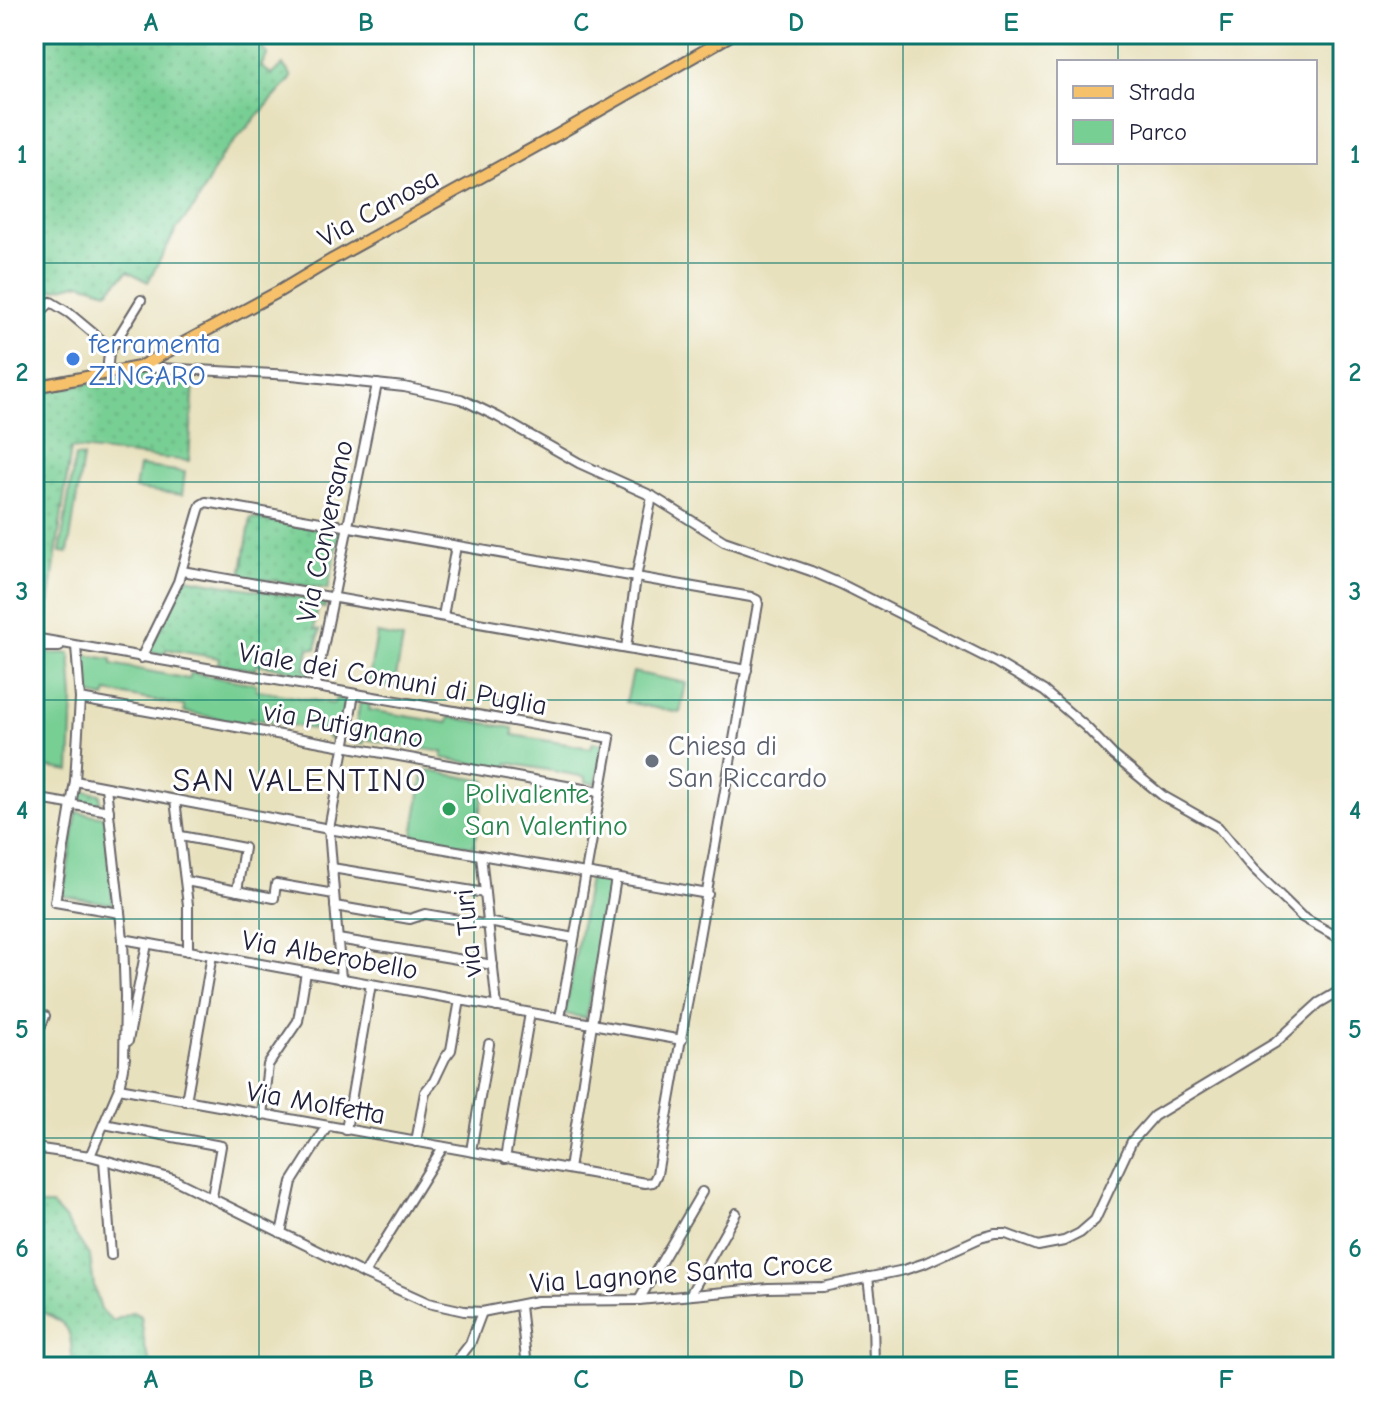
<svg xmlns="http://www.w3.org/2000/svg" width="1377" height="1401" font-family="'Comic Neue',sans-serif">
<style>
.grass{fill:url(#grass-dots);stroke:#4d7868;stroke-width:2}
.green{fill:#78cf94;stroke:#4d7868;stroke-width:2}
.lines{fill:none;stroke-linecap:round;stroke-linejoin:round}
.minor-casing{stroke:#676568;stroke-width:12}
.major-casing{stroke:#676568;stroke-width:14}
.minor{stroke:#fff;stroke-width:8}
.major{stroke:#f6c16b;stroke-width:10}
.grid{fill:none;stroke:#0f766e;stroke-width:2;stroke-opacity:0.55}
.shop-dot{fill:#3f7fe0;stroke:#fff;stroke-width:3}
.worship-dot{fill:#6b7280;stroke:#fff;stroke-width:3}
.leisure-dot{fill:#2e9e5b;stroke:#fff;stroke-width:3}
.labels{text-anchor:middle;stroke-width:6;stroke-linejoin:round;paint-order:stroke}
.street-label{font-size:28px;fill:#22223b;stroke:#fff}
.shop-label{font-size:28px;fill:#366cbe;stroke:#fff;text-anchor:start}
.worship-label{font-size:28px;fill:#5b616d;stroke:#fff;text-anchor:start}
.leisure-label{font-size:28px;fill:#27864d;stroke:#fff;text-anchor:start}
.quarter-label{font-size:32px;letter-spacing:2px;fill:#22223b;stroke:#fff}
.neatline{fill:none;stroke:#0f766e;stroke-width:3}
.grid-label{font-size:26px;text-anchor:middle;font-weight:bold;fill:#0f766e}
</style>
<defs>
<pattern id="grass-dots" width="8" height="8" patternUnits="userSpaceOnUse" patternTransform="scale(2)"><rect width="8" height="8" fill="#78cf94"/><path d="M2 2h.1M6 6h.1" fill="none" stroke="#68b180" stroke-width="1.8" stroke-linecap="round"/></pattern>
</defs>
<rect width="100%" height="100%" fill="#fff"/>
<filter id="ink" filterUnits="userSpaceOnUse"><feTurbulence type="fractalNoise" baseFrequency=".0125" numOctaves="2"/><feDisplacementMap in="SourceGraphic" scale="16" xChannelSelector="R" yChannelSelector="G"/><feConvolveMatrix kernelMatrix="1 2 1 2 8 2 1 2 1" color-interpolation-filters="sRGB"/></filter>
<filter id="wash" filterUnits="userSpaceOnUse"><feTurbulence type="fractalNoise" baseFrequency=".006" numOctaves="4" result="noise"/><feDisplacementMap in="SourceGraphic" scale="32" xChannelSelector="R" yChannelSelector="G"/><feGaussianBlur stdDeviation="1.8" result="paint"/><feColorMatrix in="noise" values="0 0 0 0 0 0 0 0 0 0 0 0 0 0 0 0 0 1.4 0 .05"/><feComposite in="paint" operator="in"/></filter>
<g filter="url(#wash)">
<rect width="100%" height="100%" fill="#e8e1bd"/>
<!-- grass -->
<g class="grass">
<path d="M53 34H249L268 54 261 66 272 75 283 65 291 75V79L222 155 196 205 176 230 148 282 128 271 108 291 81 283 53 290 45 280 34 228V49Z"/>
<path d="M146 372 194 380 189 461 71 448 45 633 34 631V394Z"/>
<path d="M251 518 340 532 328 589 241 576Z"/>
<path d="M186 578 326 602 325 608 318 607 314 629 320 630 316 649 309 648 305 670 311 672 310 679 290 676 291 670 257 664 255 670 218 664 219 658 166 649 165 654 149 652Z"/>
<path d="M78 790 100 794 101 805 76 800Z"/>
<path d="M34 1205H52L65 1219 90 1257 94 1286 101 1310 113 1321 133 1312 141 1316 145 1348 152 1367H73C69 1334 76 1326 42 1312L34 1316Z"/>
</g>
<!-- green -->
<g class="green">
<path d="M75 456 83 457 68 553 60 552Z"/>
<path d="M139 466 185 472 182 495 135 489Z"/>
<path d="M377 634 403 639 394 688 368 683Z"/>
<path d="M70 653 73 699 70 771 34 765V654Z"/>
<path d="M83 655 112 659V664L189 679 191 673 256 684V690L334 704 336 698 346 700 339 740 328 738 329 732 250 718 249 724 184 712V706L107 692 105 698 86 694Z"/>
<path d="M633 672 686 683 680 713 626 702Z"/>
<path d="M360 702 370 704 369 710 448 723 449 717 513 728V735L591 748 593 742 603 744 596 784 586 782V777L508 763 507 769 442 758 443 752 365 739 363 744 353 743Z"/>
<path d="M424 770 486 781 474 847 413 836Z"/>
<path d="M77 812 105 817 113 904 63 896Z"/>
<path d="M589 879 610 883 586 1018 565 1014Z"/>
</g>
</g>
<g filter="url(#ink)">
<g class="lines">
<!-- minor casing -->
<g class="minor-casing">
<g id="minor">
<path d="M34 314 39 290"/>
<path d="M34 318 51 302 69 313 111 348"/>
<path d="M140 367 292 375 404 387 461 399 498 417 579 463 652 496 724 541 811 571 841 584 997 663 1044 691 1086 727 1113 755 1163 796 1218 827 1253 869 1302 917 1343 940"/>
<path d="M107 374 109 352 141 300"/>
<path d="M182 571 747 670"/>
<path d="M443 616 456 546"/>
<path d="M34 638 610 738 560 1018"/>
<path d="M76 646 80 699 75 781 55 902 120 913"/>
<path d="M34 647H59"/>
<path d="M626 648 636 578 652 496"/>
<path d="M315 687 377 384"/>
<path d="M80 699 600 792"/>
<path d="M75 781 329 829 708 894"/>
<path d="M106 787 123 939 125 996 124 1063"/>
<path d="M34 798 109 811"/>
<path d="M175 800 188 905V951"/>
<path d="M181 836 244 848 237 891"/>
<path d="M481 855 497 1007"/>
<path d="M332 868 485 893"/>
<path d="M616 878 592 1024 682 1040"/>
<path d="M186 881 274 898 276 884 334 894"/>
<path d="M335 906 410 919 425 914 488 925"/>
<path d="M488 922 574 938"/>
<path d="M123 939 592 1024 569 1169"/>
<path d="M338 939 493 965"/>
<path d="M341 979 329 829 354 694"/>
<path d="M34 1041 45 1016"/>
<path d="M128 1041 147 944"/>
<path d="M119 1088 645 1183 653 1182 657 1174 758 604 757 600 751 597 206 502 201 505 199 510 178 582 141 658"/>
<path d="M186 1101 212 955"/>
<path d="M262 1115 268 1065 298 1021 306 972"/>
<path d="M104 1124 221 1146 212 1197"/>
<path d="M346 1130 371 984"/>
<path d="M416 1142 425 1092 434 1081 445 1058 451 1050 460 1000"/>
<path d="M34 1148 90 1156 173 1179 364 1274 428 1303 464 1311 482 1312 537 1301 639 1300 768 1288 823 1287 904 1270 925 1263 980 1238 995 1234H1006L1038 1246 1064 1241 1080 1233 1095 1220 1132 1141 1154 1116 1275 1043 1319 1003 1343 989"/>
<path d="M471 1151 489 1044"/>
<path d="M90 1156 119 1088 125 1058"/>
<path d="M505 1159 530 1013"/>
<path d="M104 1160 111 1255"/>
<path d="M281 1233 292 1182 327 1127"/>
<path d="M364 1274 443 1147"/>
<path d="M868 1277 873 1318 874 1367"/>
<path d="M690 1295 736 1213"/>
<path d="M639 1300 702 1192"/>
<path d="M520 1306 527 1367"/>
<path d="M452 1367 470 1344 482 1312"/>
</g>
</g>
<!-- major casing -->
<g class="major-casing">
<path id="major" d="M34 387 139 367 278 292 333 259 557 135 733 34"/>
</g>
<!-- minor -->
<use href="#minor" class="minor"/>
<!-- major -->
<use href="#major" class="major"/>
</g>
</g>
<!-- grid -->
<path class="grid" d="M259 34V1367M474 34V1367M688 34V1367M903 34V1367M1118 34V62M1118 162V1367M34 263H1343M34 482H1343M34 700H1343M34 919H1343M34 1138H1343"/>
<!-- markers -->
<circle class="shop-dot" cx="73" cy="359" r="8"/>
<circle class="worship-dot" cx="652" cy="761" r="8"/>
<circle class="leisure-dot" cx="449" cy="809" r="8"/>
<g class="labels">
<!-- street labels -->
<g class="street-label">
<text transform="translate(378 207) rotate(-29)" y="10">Via Canosa</text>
<text transform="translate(324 531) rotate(-78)" y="10">Via Conversano</text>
<text transform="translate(393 678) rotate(10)" y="10">Viale dei Comuni di Puglia</text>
<text transform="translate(344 724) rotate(10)" y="10">via Putignano</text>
<text transform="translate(467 933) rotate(-96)" y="10">via Turi</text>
<text transform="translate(330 954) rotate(10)" y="10">Via Alberobello</text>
<text transform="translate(316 1102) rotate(10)" y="10">Via Molfetta</text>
<text transform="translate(681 1272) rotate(-4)" y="10">Via Lagnone Santa Croce</text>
</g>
<!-- shop labels -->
<g class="shop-label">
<text x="89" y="353">ferramenta<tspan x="89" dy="32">ZINGARO</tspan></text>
</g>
<!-- worship labels -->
<g class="worship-label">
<text x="668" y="755">Chiesa di<tspan x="668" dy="32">San Riccardo</tspan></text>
</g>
<!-- leisure labels -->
<g class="leisure-label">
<text x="465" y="803">Polivalente<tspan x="465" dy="32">San Valentino</tspan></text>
</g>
<!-- quarter labels -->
<g class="quarter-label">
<text x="300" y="791">SAN VALENTINO</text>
</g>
</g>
<!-- margin -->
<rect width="1377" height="1401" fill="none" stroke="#fff" stroke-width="88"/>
<!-- legend -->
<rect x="1057" y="60" width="260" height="104" fill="#ffffff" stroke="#a7a7b1" stroke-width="2"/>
<rect x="1073" y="86" width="40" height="12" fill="#f6c16b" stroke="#a7a7b1" stroke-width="2"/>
<text x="1129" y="100" font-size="24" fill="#22223b">Strada</text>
<rect x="1073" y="120" width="40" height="24" fill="#78cf94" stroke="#a7a7b1" stroke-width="2"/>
<text x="1129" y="140" font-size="24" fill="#22223b">Parco</text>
<rect x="44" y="44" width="1289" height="1313" class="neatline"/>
<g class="grid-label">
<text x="151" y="31">A</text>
<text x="366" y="31">B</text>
<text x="581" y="31">C</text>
<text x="796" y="31">D</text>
<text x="1011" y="31">E</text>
<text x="1226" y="31">F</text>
<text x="22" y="163">1</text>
<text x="1355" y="163">1</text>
<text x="22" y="381">2</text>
<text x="1355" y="381">2</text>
<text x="22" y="600">3</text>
<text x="1355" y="600">3</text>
<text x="22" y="819">4</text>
<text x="1355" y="819">4</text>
<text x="22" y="1038">5</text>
<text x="1355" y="1038">5</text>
<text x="22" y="1257">6</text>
<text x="1355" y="1257">6</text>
<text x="151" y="1388">A</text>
<text x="366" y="1388">B</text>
<text x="581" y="1388">C</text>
<text x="796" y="1388">D</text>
<text x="1011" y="1388">E</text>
<text x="1226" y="1388">F</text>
</g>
</svg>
